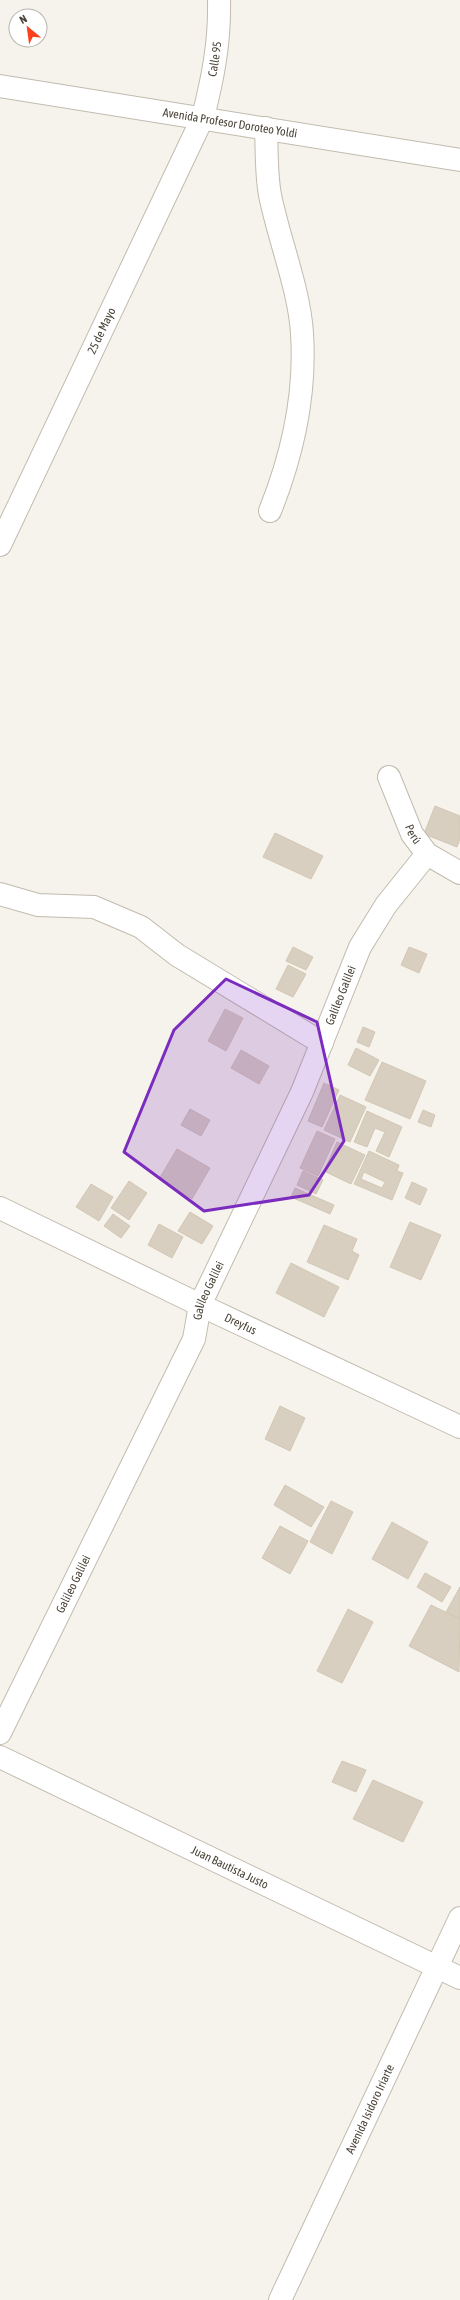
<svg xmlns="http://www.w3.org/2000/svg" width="460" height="2300" font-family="'Asap Condensed',sans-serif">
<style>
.building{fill:#d8cfc1;stroke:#d3c7b4;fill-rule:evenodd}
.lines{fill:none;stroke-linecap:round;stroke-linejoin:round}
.minor-casing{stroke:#c2bbae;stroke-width:24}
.minor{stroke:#fff;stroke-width:22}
.marked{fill:#7b2cbf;fill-opacity:0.2;stroke:#7b2cbf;stroke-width:3;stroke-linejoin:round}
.labels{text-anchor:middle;stroke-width:4;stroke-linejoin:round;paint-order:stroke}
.street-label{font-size:12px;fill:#4b4439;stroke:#fff}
</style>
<rect width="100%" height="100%" fill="#f6f3ec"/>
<!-- building -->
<g class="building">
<path d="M435 806 460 816V839L457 847 424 834Z"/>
<path d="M275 833 323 856 311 879 263 857Z"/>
<path d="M293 947 313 957 306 970 286 961Z"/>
<path d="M409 947 427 954 419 973 401 965Z"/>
<path d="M288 965 306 974 293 997 276 989Z"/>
<path d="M225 1009 243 1018 226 1051 208 1041Z"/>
<path d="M363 1027 375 1032 369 1047 357 1042Z"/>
<path d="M356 1048 379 1060 370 1076 348 1065Z"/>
<path d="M241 1050 269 1066 259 1084 231 1068Z"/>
<path d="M382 1062 426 1081 410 1119 365 1100Z"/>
<path d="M324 1083 339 1090 322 1127 308 1121Z"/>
<path d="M340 1095 366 1107 350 1142 324 1130Z"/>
<path d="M190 1109 210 1120 201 1136 181 1125Z"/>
<path d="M423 1110 435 1115 431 1127 418 1122Z"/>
<path d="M367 1111 402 1127 389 1157 376 1151 385 1132 375 1128 367 1147 354 1142Z"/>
<path d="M317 1131 335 1139 318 1176 300 1168Z"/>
<path d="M337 1142 365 1155 351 1184 324 1171Z"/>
<path d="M177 1149 210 1168 192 1199 159 1179Z"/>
<path d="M369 1151 399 1165 397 1171 403 1173 392 1200 354 1184ZM364 1172 385 1182 382 1188 361 1179Z"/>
<path d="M303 1171 323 1180 316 1194 297 1185Z"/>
<path d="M129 1181 147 1193 129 1220 111 1208Z"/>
<path d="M412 1182 427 1189 420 1205 405 1198Z"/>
<path d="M91 1184 113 1197 99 1221 76 1207Z"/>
<path d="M295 1188 334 1205 330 1214 291 1197Z"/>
<path d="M190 1212 213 1226 202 1244 178 1231Z"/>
<path d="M113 1214 130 1226 121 1238 104 1226Z"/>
<path d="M410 1222 441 1235 421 1280 390 1267Z"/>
<path d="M159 1224 183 1237 172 1258 148 1245Z"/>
<path d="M324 1225 357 1239 352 1251 359 1255 348 1280 307 1262Z"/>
<path d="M291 1263 339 1287 324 1317 276 1293Z"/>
<path d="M280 1406 305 1418 290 1451 265 1439Z"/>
<path d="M285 1485 324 1507 311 1527 274 1505Z"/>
<path d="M331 1501 353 1512 332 1554 310 1542Z"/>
<path d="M392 1522 428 1542 408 1579 372 1559Z"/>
<path d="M280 1526 308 1541 290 1574 262 1558Z"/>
<path d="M425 1573 451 1587 442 1602 417 1587Z"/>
<path d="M460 1587V1619L446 1612Z"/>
<path d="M431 1605 460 1619 459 1672 409 1646Z"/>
<path d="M348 1609 373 1622 342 1683 317 1671Z"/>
<path d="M342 1761 366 1770 356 1792 332 1782Z"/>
<path d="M373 1780 423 1802 403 1842 353 1819Z"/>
</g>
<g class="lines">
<!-- minor casing -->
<g class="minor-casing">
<g id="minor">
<path id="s1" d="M0 86 460 160"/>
<path d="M266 128C267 150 266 174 270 195 279 240 299 288 302 333 306 393 292 456 270 511"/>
<path id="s2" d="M0 545 203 117C213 77 220 42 219 0"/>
<path id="s3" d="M389 777 412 834 427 854 460 873"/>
<path d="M0 894 38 905 94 907 141 927 177 955 322 1043"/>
<path id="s4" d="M0 1208 200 1305 460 1427"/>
<path id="s5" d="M0 1733 194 1339 200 1305 302 1092 360 947 386 905 427 854"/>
<path id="s6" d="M0 1757 460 1978"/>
<path id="s7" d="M280 2300 460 1918"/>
</g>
</g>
<!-- minor -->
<use href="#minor" class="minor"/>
</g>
<!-- marked area -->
<path class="marked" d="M226 979 317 1022 344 1141 309 1195 204 1211 124 1152 174 1030Z"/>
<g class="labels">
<!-- street labels -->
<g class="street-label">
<text dy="4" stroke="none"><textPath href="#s2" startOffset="533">Calle 95</textPath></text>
<text dy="4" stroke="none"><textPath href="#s1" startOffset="233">Avenida Profesor Doroteo Yoldi</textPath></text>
<text dy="4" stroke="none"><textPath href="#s2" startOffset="237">25 de Mayo</textPath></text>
<text dy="4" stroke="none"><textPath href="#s3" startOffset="62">Perú</textPath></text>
<text dy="4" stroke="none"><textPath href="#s5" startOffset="814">Galileo Galilei</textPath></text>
<text dy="4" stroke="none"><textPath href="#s5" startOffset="490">Galileo Galilei</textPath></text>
<text dy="4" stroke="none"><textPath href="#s4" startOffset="267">Dreyfus</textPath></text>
<text dy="4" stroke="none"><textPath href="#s5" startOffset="166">Galileo Galilei</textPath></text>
<text dy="4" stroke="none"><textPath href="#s6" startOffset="255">Juan Bautista Justo</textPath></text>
<text dy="4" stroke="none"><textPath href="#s7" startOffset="211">Avenida Isidoro Iriarte</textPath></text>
</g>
</g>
<!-- north arrow -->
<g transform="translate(28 28) rotate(331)"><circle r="19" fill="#ffffff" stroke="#b7b4b0"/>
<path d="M0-3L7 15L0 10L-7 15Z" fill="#fc3f1d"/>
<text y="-6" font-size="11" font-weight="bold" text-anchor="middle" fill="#4b4439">N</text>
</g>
</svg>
